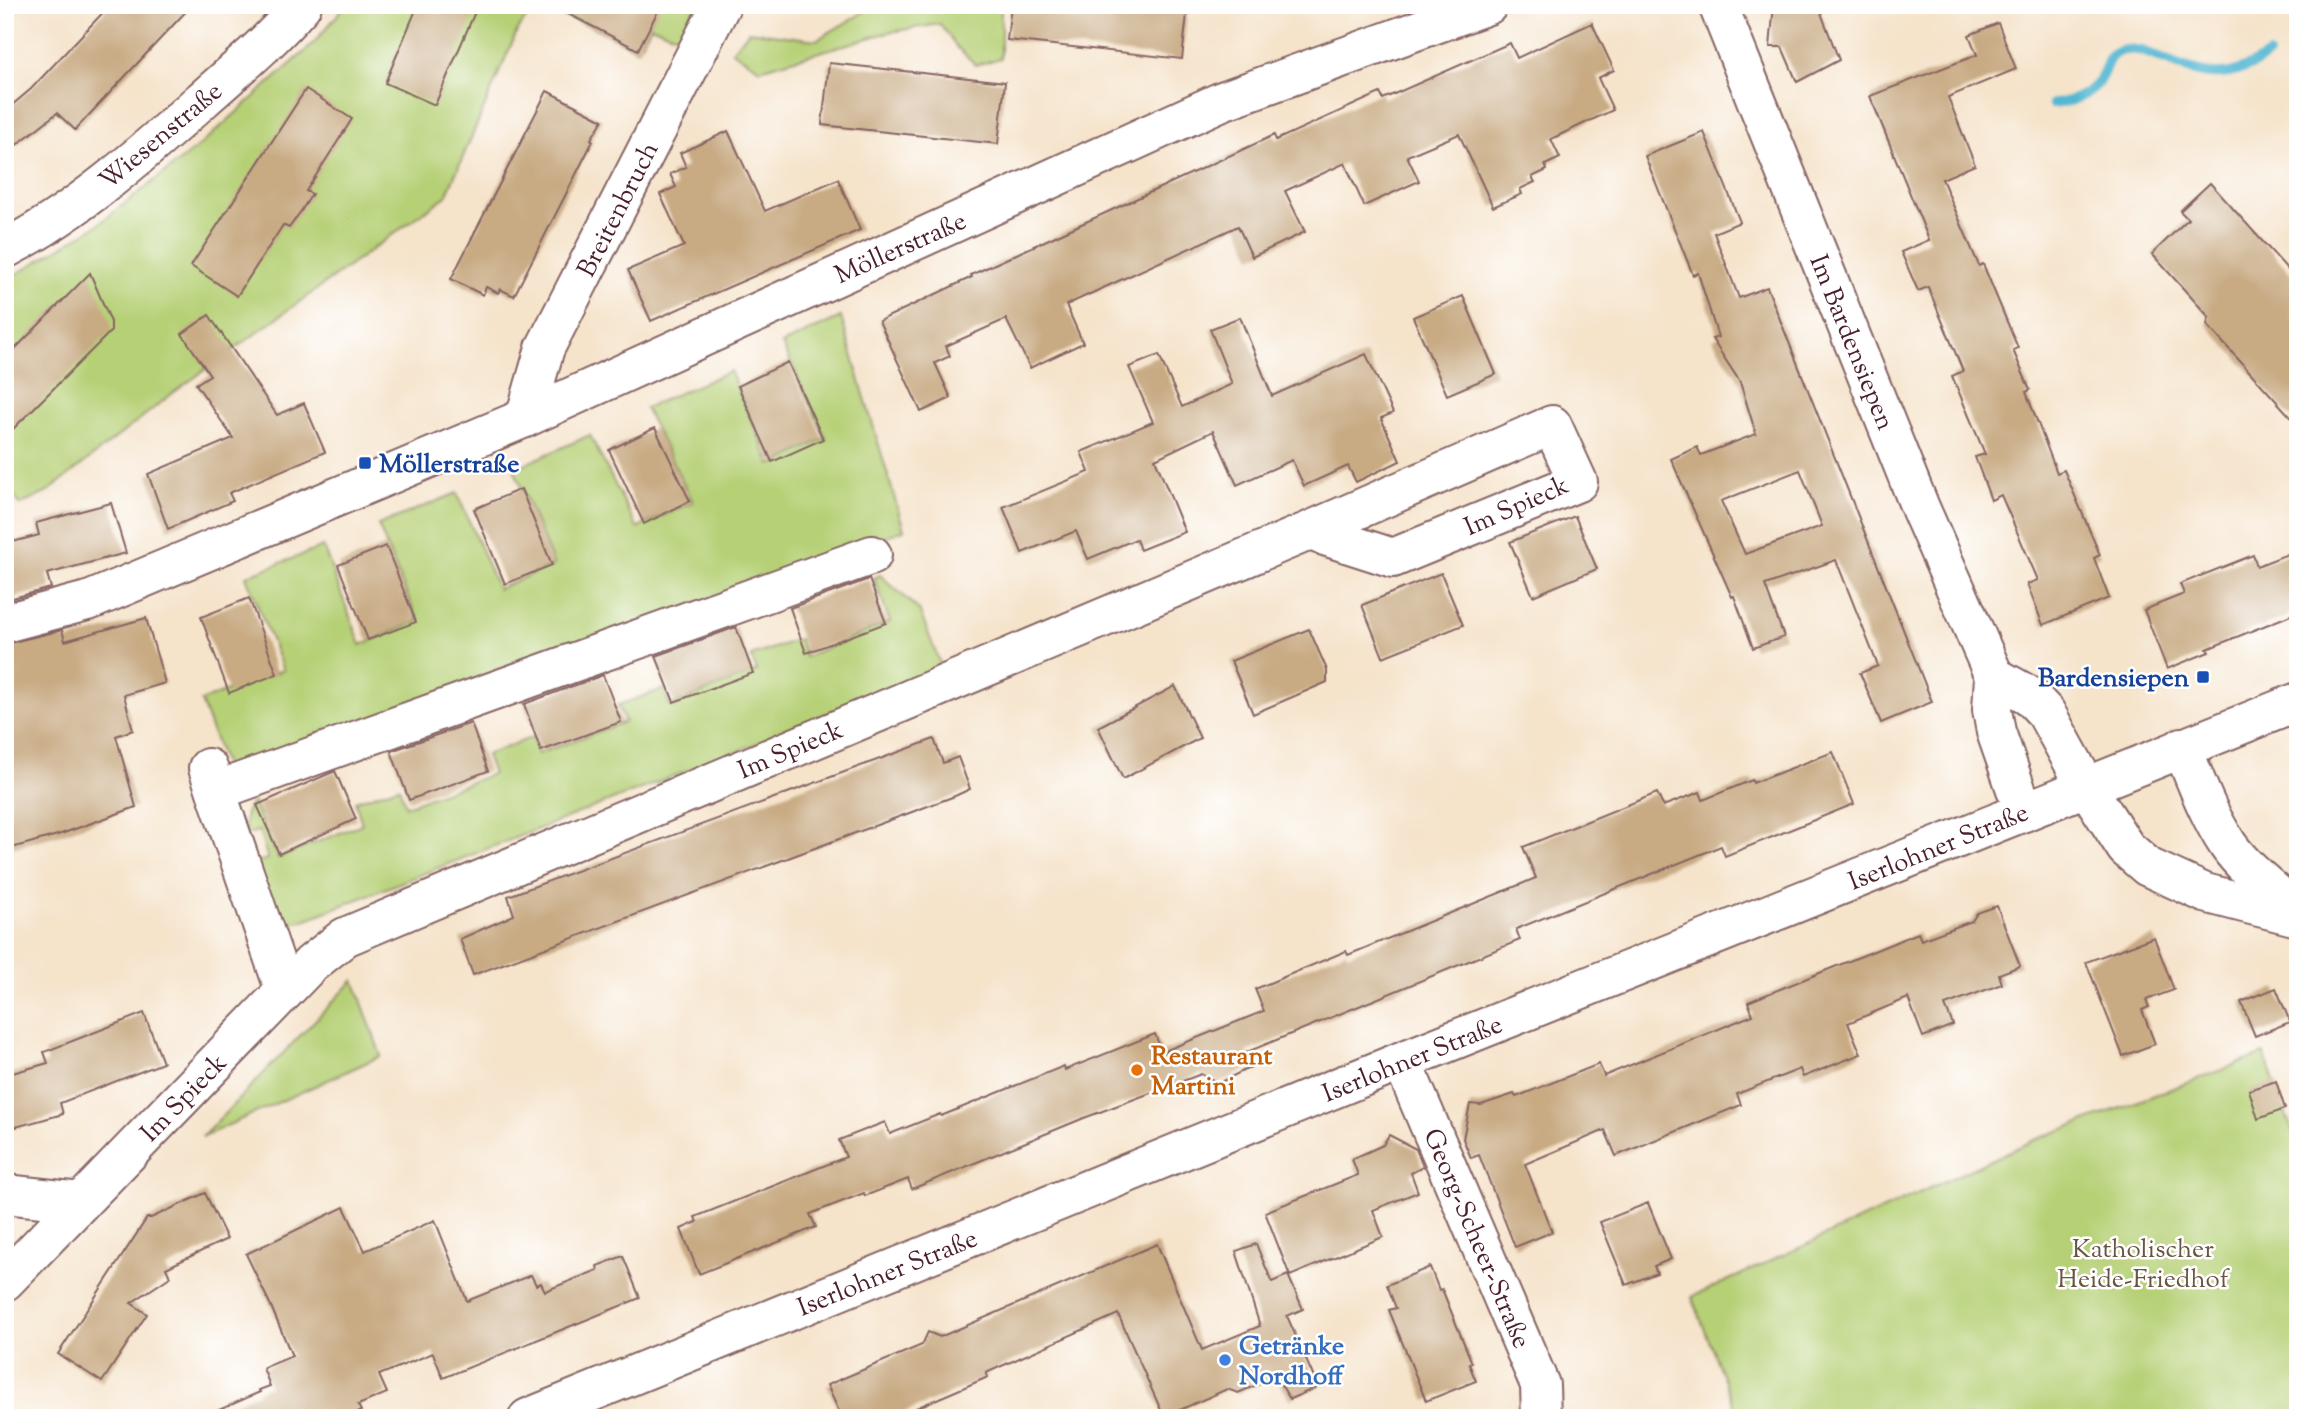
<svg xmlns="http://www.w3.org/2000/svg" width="2303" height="1423" font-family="'Sorts Mill Goudy',serif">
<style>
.green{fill:#b6d076;stroke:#807850;stroke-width:2}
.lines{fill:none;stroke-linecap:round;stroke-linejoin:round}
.stream{stroke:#54b8d3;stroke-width:10}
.building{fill:#c8aa83;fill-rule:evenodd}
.minor-casing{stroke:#866463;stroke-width:42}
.major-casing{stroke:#866463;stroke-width:42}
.minor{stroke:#fff;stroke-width:38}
.major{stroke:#fff;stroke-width:38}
.transit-dot{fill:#1a4fb4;stroke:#fff;stroke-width:2.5}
.food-dot{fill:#e8710a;stroke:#fff;stroke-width:2.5}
.shop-dot{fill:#3f7fe0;stroke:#fff;stroke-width:2.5}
.labels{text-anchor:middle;stroke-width:5;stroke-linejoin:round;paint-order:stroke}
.street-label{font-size:26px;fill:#4a1f2b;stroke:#fff}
.transit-label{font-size:26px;font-weight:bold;fill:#164399;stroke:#fff;text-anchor:start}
.food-label{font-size:26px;font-weight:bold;fill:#c56008;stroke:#fff;text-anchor:start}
.park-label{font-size:26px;fill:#6a5442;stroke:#fff}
.shop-label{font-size:26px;font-weight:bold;fill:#366cbe;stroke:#fff;text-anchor:start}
</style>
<rect width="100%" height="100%" fill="#fff"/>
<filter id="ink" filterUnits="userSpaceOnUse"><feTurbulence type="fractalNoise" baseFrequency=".0143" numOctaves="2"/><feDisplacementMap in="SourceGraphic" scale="14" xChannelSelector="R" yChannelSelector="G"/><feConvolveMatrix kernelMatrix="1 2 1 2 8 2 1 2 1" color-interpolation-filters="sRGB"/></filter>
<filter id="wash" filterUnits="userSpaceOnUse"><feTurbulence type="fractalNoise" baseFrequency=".00686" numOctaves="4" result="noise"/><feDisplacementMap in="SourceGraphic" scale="28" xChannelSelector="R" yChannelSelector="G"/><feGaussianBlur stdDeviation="1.57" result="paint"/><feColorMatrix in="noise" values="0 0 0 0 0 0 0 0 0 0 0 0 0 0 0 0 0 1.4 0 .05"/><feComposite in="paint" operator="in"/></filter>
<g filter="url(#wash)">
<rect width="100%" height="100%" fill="#f5e3ca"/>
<!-- green -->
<g class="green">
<path d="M346 5H696L680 37 651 26 638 50 589 25 535 7 518 29 446 196 173 393 46 493 20 505 5 481V281L96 226 199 146 311 46Z"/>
<path d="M876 5H971L976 11 1001 5V58L976 65 957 47 940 24 890 32 760 69 732 51 749 31 816 40Z"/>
<path d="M841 317 904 530 265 758 226 769 201 701 283 670 246 576 323 547 361 645 418 621 378 525 457 493 498 589 554 565 514 469 590 435 637 528 693 502 645 408 730 371 771 465 826 438 782 344Z"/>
<path d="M880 575 919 610 943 671 302 921 290 923 277 919 254 863 268 859 259 831 246 834C244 820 244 812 253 802L278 858 362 824 355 801 399 787 406 806 493 774 486 755 533 737 538 754 625 722 618 705 664 689 670 706 757 671 751 656 799 639 805 657 890 622 874 578Z"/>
<path d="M354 980 381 1056 202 1137Z"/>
<path d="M2264 1054 2298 1147V1418H1739L1692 1297 2032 1141Z"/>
</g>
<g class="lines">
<!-- stream -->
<path class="stream" d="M2053 104C2069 102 2086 97 2097 84 2108 71 2104 52 2126 50 2139 48 2150 54 2162 59 2205 77 2228 83 2268 55"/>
</g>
<g id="blocks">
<!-- building -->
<g class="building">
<path d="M110 5H192L75 130 57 113 5 154V111L31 89Z"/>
<path d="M418 5H478L435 105 385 83Z"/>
<path d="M551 5H661L638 50Z"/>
<path d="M1011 5H1188L1182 59 1007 40Z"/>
<path d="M1774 5H1818L1839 60 1797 82 1782 47H1770Z"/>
<path d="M1592 23 1614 70 1598 78 1613 110 1551 139 1560 158 1545 165 1547 170 1532 177 1535 182 1520 189 1522 194 1493 207 1459 134 1407 156 1419 181 1364 206 1345 163 1285 191 1305 232 1252 257 1238 226 1066 305 1083 343 1030 368 1006 319 946 346 950 356 935 363 951 398 921 412 879 321 972 277 971 275 1010 257 1274 135 1276 140 1380 93 1383 99 1510 43 1517 58Z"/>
<path d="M1998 23 2016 69 1948 97 1975 165 1942 179 1979 266 1983 264 2018 348 2013 350 2030 390 2026 392 2057 473 2064 470 2100 555 2094 558 2109 598 2043 625 2027 584 2038 580 2001 495 1991 500 1975 457 1985 454 1952 376 1963 371 1928 287 1918 291 1901 252 1929 240 1870 96 1977 55 1969 35Z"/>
<path d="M829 63 1005 82 998 144 822 125Z"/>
<path d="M306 89 352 119 306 191 312 194 301 211 289 228 283 225 237 296 191 266Z"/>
<path d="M547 91 603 120 591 139 593 141 514 296 500 289 498 293 486 287 483 295 451 279Z"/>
<path d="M728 131 765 211 838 179 860 230 651 321 628 270 684 246 660 194 676 187 670 174 686 167 680 153Z"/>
<path d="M1704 132 1740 222 1714 233 1739 298 1767 287 1932 702 1881 723 1860 673 1878 666 1836 560 1765 585 1784 637 1753 648 1734 596 1732 597 1671 459 1697 447 1701 455 1756 434 1740 382 1712 339 1718 337 1698 273 1693 275 1645 156ZM1800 470 1822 526 1745 554 1721 501Z"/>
<path d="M2210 183 2298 281V425L2207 325 2209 317 2152 254 2188 219 2180 211Z"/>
<path d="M90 273 111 322V331L5 437V359Z"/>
<path d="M1463 296 1496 374 1447 395 1413 317Z"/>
<path d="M209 315 277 415 304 403 325 452 229 493 233 501 168 529 148 474 233 438 196 384 210 375 182 334Z"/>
<path d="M1240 317 1272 396 1366 354 1393 413 1381 418 1400 461 1356 482 1348 466 1304 486 1292 460 1237 485 1213 431 1155 459 1185 532 1140 550 1136 539 1088 559 1076 531 1022 553 1003 507 1089 472 1081 452 1153 422 1129 367 1159 355 1182 407 1232 384 1210 329Z"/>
<path d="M788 362 823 439 772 462 738 386Z"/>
<path d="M655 428 690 501 644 524 609 450Z"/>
<path d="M521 489 552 565 505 584 474 509Z"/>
<path d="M111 503 126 553 47 574 51 588 5 600V544L39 535 36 523Z"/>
<path d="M1575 516 1597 569 1533 596 1510 542Z"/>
<path d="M386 546 416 622 368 640 338 565Z"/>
<path d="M2298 550V612L2207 649 2209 652 2167 669 2144 610 2184 594 2180 584 2253 555 2257 566Z"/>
<path d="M1441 573 1463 625 1383 657 1362 605Z"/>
<path d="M869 579 886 623 806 653 790 608Z"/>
<path d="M249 598 277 674 229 693 201 617Z"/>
<path d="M146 618 165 683 124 695 133 730 116 736 136 807 61 834 5 850V644L62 630 65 641Z"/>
<path d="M736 627 753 673 674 702 656 656Z"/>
<path d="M1309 629 1327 670V682L1253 714 1231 661Z"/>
<path d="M603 675 621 722 541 751 524 704Z"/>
<path d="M1175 686 1200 738 1123 779 1098 727Z"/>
<path d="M471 723 488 771 409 800 391 751Z"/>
<path d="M934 739 943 763 958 757 970 789 955 796 473 975 460 939 514 915 508 896Z"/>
<path d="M1833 752 1854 804 1725 856 1721 846 1516 929 1520 940 1247 1052 1253 1066 1219 1083 1201 1074 1084 1118 912 1189 908 1179 865 1196 864 1193 810 1214 816 1227 699 1274 681 1229 697 1222 695 1217 846 1157 839 1140 885 1122 890 1134 940 1114 941 1116 1064 1066 1065 1070 1155 1034 1162 1052 1264 1011 1255 989 1346 951 1348 955 1536 878 1523 847 1657 793 1663 806 1700 792 1703 800 1752 780 1753 783Z"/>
<path d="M335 771 356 819 279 854 257 805Z"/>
<path d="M1997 906 2020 966 1999 974 2002 984 1945 1005 1953 1025 1923 1037 1908 998 1848 1023 1861 1054 1803 1077 1800 1069 1737 1094 1741 1105 1616 1156 1605 1130 1525 1164 1552 1232 1515 1247 1479 1155 1471 1158 1463 1139 1470 1104 1481 1105 1514 1094 1516 1097 1599 1064 1604 1076 1753 1015 1748 1002 1918 933 1921 940 1972 921 1977 913Z"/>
<path d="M2154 937 2174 990 2146 1000 2149 1007 2142 1010 2155 1044 2123 1056 2086 962Z"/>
<path d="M2276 988 2290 1022 2255 1036 2241 1002Z"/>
<path d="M144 1013 163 1063 60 1103 63 1114 5 1130V1075L48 1063 44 1052Z"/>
<path d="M2276 1081 2285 1109 2258 1119 2249 1090Z"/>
<path d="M1389 1135 1416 1149 1423 1167 1411 1173 1418 1192 1373 1210 1383 1237 1290 1276 1265 1212 1358 1175 1352 1159 1383 1145Z"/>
<path d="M205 1193 227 1239 166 1268 170 1277 131 1303 147 1314 102 1382 58 1354 147 1218H151Z"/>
<path d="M1648 1203 1671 1259 1654 1266 1657 1273 1626 1285 1600 1222Z"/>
<path d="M344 1207 365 1251 435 1220 467 1301 531 1275 536 1285 541 1283 545 1291 598 1270 597 1266 623 1256 640 1298 443 1378 433 1353 379 1375 387 1393 358 1405 361 1411 345 1418H201L260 1392 259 1390 270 1386 263 1368 292 1356 270 1304 246 1254Z"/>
<path d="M1157 1244 1202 1350 1260 1326 1236 1251 1256 1244 1272 1282 1288 1275 1303 1309 1287 1316 1318 1387 1290 1399 1276 1377 1238 1393 1227 1389 1164 1417 1118 1314 986 1373 988 1377 893 1418H842L827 1385 922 1345 928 1332 940 1337Z"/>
<path d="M1430 1267 1439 1290 1442 1289 1472 1363 1469 1364 1476 1381 1426 1401 1389 1310 1396 1308 1387 1285Z"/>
</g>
</g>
</g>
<g filter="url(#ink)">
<use href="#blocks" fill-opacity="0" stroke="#866463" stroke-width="2"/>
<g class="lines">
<!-- minor casing -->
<g class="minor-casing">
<g id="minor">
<path d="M1718 5 1921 510 1994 676 1992 710 1996 732 2024 812"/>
<path d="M5 249C77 212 142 154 201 101 236 70 271 41 302 5"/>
<path d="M525 418 545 348 721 5"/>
<path d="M5 623 91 600 525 418 1222 101 1488 5"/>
<path d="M1994 676 2030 696 2046 713 2086 786 2126 848 2148 867 2205 893 2298 917"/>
<path d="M2182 747C2196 781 2208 815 2228 845 2246 871 2275 891 2298 913"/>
<path d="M208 768 285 991"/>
<path d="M216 791 872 555"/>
<path d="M1402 1061 1540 1385 1541 1418"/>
<path d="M5 1194 81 1202"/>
<path d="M5 1281 311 964 345 937 1309 531 1552 425 1578 482 1393 558 1309 531"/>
</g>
</g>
<!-- major casing -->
<g class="major-casing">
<path id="major" d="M528 1418 1402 1061 2298 702"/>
</g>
<!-- minor -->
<use href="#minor" class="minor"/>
<!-- major -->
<use href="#major" class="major"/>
</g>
</g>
<!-- markers -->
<g class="transit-dot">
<rect x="358" y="456" width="14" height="14" rx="3.5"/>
<rect x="2196" y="670" width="14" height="14" rx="3.5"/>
</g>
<circle class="food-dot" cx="1137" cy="1070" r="7"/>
<circle class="shop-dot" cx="1225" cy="1360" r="7"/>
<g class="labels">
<!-- street labels -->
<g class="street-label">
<text transform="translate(160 135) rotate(-40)" y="9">Wiesenstraße</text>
<text transform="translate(617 209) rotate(-63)" y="9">Breitenbruch</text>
<text transform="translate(900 247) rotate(-24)" y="9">Möllerstraße</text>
<text transform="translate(1853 342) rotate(68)" y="9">Im Bardensiepen</text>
<text transform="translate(1516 505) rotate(-24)" y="9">Im Spieck</text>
<text transform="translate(790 749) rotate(-23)" y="9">Im Spieck</text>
<text transform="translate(1938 846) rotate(-22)" y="9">Iserlohner Straße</text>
<text transform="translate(1412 1058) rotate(-22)" y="9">Iserlohner Straße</text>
<text transform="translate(183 1097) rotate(-46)" y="9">Im Spieck</text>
<text transform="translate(1478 1238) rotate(67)" y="9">Georg-Scheer-Straße</text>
<text transform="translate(887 1272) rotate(-22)" y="9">Iserlohner Straße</text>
</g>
<!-- transit labels -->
<g class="transit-label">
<text x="379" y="472">Möllerstraße</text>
<text x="2189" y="686" text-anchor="end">Bardensiepen</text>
</g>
<!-- food labels -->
<g class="food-label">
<text x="1151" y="1064">Restaurant<tspan x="1151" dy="30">Martini</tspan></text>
</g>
<!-- park labels -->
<g class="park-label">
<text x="2143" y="1257">Katholischer<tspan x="2143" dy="30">Heide-Friedhof</tspan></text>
</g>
<!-- shop labels -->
<g class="shop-label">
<text x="1239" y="1354">Getränke<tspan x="1239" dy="30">Nordhoff</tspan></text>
</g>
</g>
<!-- margin -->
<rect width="2303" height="1423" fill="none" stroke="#fff" stroke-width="28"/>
</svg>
